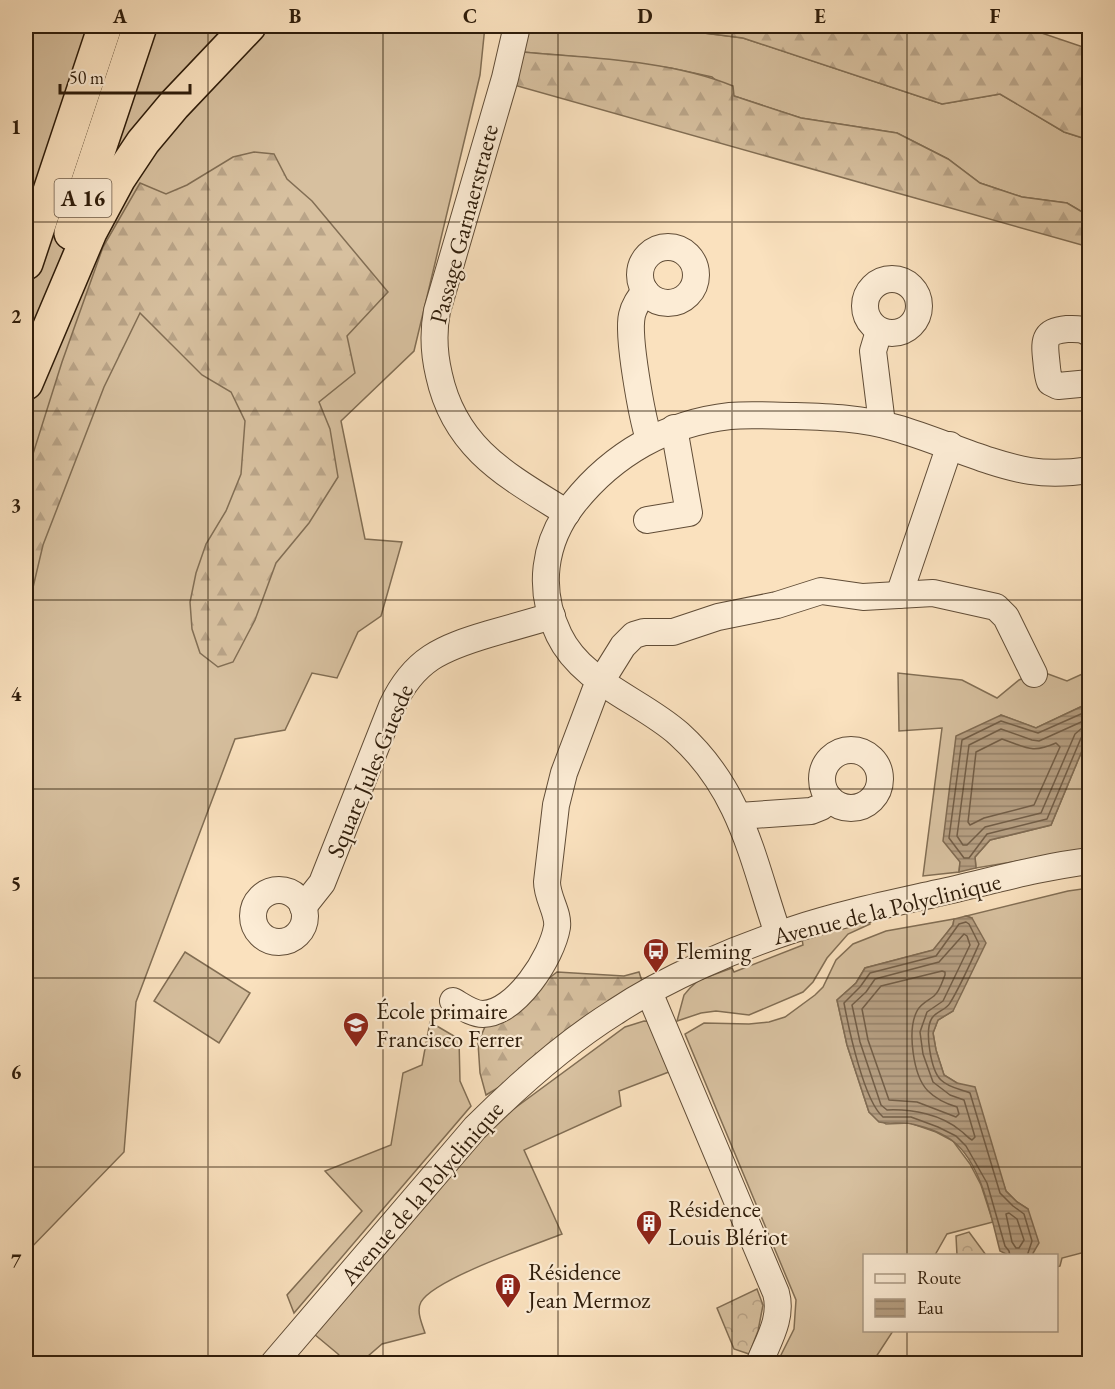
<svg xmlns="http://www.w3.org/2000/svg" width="1115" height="1389" font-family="'EB Garamond',serif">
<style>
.grass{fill:#d7c09f;stroke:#826e54;stroke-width:1.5}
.forest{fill:url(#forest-firs);stroke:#826e54;stroke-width:1.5}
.park{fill:url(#park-crowns);stroke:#826e54;stroke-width:1.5}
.water{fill:url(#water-rules);stroke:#7f6a51;stroke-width:1.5}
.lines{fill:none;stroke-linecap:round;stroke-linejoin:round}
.shore{stroke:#725d46;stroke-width:1.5}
.minor-casing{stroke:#614d37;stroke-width:28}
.highway-casing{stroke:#2e1c0a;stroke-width:36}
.minor{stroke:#fcecd5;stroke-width:26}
.highway{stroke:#fae1be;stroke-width:33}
.grid{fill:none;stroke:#2e1c0a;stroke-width:1.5;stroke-opacity:0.55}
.labels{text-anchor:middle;stroke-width:4.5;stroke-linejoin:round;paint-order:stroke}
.shield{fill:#fcecd5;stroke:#6c5a47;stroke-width:1.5}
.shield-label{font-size:22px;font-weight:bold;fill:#2e1c0a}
.street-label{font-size:24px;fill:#2e1c0a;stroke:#fcecd5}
.poi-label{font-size:24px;fill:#2e1c0a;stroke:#fcecd5;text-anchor:start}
.neatline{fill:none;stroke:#2e1c0a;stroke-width:2}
.grid-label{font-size:20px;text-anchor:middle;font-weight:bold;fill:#2e1c0a}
</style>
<defs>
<pattern id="forest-firs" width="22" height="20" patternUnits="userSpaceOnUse" patternTransform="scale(1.5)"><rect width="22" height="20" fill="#d7c09f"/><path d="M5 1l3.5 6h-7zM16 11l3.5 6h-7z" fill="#b9a488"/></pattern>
<pattern id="park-crowns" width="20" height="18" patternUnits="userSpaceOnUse" patternTransform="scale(1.5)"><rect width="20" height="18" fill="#d7c09f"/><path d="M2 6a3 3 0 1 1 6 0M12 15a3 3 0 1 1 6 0" fill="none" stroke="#b9a488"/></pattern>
<pattern id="water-rules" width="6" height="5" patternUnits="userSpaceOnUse" patternTransform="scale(1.5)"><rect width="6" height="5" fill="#b59e81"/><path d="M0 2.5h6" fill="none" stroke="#948068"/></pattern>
</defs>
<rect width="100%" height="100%" fill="#fae1be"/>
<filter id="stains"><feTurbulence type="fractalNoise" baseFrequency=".00333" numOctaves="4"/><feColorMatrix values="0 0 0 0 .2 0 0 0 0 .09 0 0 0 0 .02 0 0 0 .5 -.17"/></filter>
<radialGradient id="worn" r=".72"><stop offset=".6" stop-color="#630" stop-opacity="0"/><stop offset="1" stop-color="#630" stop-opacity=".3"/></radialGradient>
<!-- grass -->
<g class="grass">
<path d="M26 26H485L480 75 414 351 341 421 365 539 402 542 381 616 358 632 337 678 312 673 285 730 235 739 136 1002 124 1152 26 1253Z"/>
<path d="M527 26H649L743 38 942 104 1000 94 1064 132 1089 140V216L1067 203 1022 197 980 183 948 159 897 133 801 118 734 96 712 77 671 68 592 58 522 52Z"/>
<path d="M1040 671 1067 681 1089 671V703L1036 728 1001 715 960 862 959 872 923 876 942 728 899 731 898 673 962 680 997 698 1019 680Z"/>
<path d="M1089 734V849L976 868 975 857 990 840 1051 825Z"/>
<path d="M1089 888V1254L1085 1252 1062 1258 1060 1266 1057 1267 1056 1256 1032 1255 1034 1250 1028 1209 1017 1202 1006 1191 997 1166 957 1083 944 1075 936 1050 933 1033 938 1020 953 1011 972 918 966 916 1068 891Z"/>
<path d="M869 919 870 924 848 934 827 958 813 982 803 992 749 1015 716 1011 701 1013 677 1021 684 995 690 988 699 980 732 968 734 972 803 945 802 939Z"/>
<path d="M954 919 953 925 934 950 865 968 856 983 837 1000 847 1045 869 1112 886 1124 910 1123 936 1132 953 1141 970 1164 981 1185 993 1222 947 1234 935 1255 864 1256V1330L893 1331 872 1363H777L794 1329 796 1300 685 1034 704 1023 749 1024 769 1022 785 1017 815 995 823 987 836 960 853 944 886 931Z"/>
<path d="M185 952 250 993 219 1043 154 1001Z"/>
<path d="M644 1021 655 1022 674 1070 619 1091 621 1106 524 1150 562 1234C534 1245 434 1279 421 1302 416 1311 422 1324 425 1333L382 1344 360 1363H346L338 1354 314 1334 457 1164 504 1116 625 1027Z"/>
<path d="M430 1022 459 1039 460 1081 471 1106 294 1313 287 1295 362 1211 325 1171 391 1145 403 1073 422 1065Z"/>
</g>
<!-- forest -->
<g class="forest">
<path d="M649 26H1021L1089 49V140L1064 132 1000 94 942 104 743 38Z"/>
<path d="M522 52C589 58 670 60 733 86L734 96 801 118 897 133 948 159 980 183 1022 197 1067 203 1089 216V247L514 85Z"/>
<path d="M254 152 274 154 287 179 312 201 388 292 347 336 355 373 319 402 330 429 338 477 309 523 276 563 255 620 233 662 218 667 200 653 192 629 190 602 196 573 206 544 226 511 241 474 245 421 231 392 202 375 140 313 104 387 43 545 26 617V476L62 362 103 247 140 183 166 194 187 185 233 157Z"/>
<path d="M557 972 624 976 639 972 643 984 506 1083 486 1095 480 1073 478 1043 487 1022 512 1007Z"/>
</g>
<!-- park -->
<g class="park">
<path d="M969 1232 986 1255H957L956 1236Z"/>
<path d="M757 1289 763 1305 758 1331 749 1354 734 1349 717 1308Z"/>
</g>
<!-- water -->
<g class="water">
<path d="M1089 703V734L1051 825 990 840 975 857 976 868 959 872 960 862 943 841 956 736 1001 715 1036 728Z"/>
<path d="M966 916 972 918 986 943 953 1011 938 1020 933 1033 936 1050 944 1075 957 1083 975 1087 1006 1191 1017 1202 1028 1209 1039 1243 1032 1255H1008L1000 1251C991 1217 982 1165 954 1142 943 1133 925 1127 912 1124 901 1121 890 1125 879 1122L869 1112 847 1045 837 1000 856 983 865 968 933 950 953 925 954 919Z"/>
</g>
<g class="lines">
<!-- shore -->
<g class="shore">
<path d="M1090 710 1038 733 1001 721 962 740 949 838 964 858H969L987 834 1047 819 1081 738 1085 735 1090 734"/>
<path d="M1090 718 1039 741 1032 740 1001 729 969 745 957 836 963 845H967L985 827 1041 813 1075 734 1082 728 1090 727"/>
<path d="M1002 739C1026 747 1031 754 1056 743L1060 747 1034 805 984 818 970 825 968 822 976 752Z"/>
<path d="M964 934 967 936 970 945 943 1001 927 1012 920 1032 923 1054 933 1082 950 1095 964 1100 975 1137 972 1140C968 1138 965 1134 961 1131 941 1114 912 1109 887 1110L881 1105 860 1042 852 1005 866 992 875 979 939 962Z"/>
<path d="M942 971 945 972V975C942 982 940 991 934 996 928 1001 921 1003 917 1011 907 1030 913 1076 928 1091 936 1099 947 1104 957 1107L959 1114 956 1117 917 1102 889 1100 868 1040 862 1009 881 986Z"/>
<path d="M1006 1214 1009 1213 1017 1219 1024 1240 1019 1248H1016L1012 1242Z"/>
<path d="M1010 1256 1009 1251 1005 1246 987 1183 966 1146 956 1136 938 1127 911 1117H883C864 1101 849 1030 844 1003L860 987 870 973 936 956 959 924 966 922 969 924 979 944C970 964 961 985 950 1003 946 1010 937 1011 932 1018 924 1030 931 1071 941 1080 949 1088 961 1089 970 1093L1000 1193 1013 1206 1024 1214 1032 1241 1027 1256"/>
</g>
<!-- minor casing -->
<g class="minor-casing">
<g id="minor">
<path d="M517 26 505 78 437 311C433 332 434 354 439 375 455 449 508 476 567 513"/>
<circle cx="668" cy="275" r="28"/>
<circle cx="892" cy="306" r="27"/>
<path d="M645 291C639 299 634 306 632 315 627 336 642 417 649 439"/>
<path d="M879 331 873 351 882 424"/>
<path d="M1090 334C1083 328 1076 329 1067 329 1045 331 1044 339 1046 358 1047 366 1047 375 1050 382L1058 386 1090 383"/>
<path d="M647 520 689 513 674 428"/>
<path d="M899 595 950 445"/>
<circle cx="851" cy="779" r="29"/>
<path d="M739 816 811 811 821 807 830 799"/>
<circle cx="279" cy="916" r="26"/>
<path d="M303 907 322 883 392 706C414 659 442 648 489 634 510 628 531 622 552 616"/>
<path d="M778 934C752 858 742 791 679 734 641 700 582 683 559 635 537 590 543 542 574 503 613 454 667 423 730 416 751 414 773 416 795 416 829 417 863 418 896 428 939 440 987 464 1030 471 1050 474 1070 473 1090 470"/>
<path d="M649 992 776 1293C783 1318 768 1341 759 1364"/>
<path d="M453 1001C462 1006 472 1014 483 1014 516 1013 552 957 557 927 559 913 547 898 547 882L556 805 564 773 595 691 623 646 634 635 644 632H673L718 617 777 605 821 591 863 597 933 593 996 607 1006 617 1034 674"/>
<path d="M273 1364 475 1128C517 1086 564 1044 615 1012 666 978 734 949 792 930 840 914 889 904 938 893 988 882 1039 867 1090 861"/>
</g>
</g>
<!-- highway casing -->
<g class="highway-casing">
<g id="highway">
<path d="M71 233 140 26"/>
<path d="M26 263 105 26"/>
<path d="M26 383 90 232 119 178 143 142 174 105 249 26"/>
</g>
</g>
<!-- minor -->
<use href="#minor" class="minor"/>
<!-- highway -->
<use href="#highway" class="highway"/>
</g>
<!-- grid -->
<path class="grid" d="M208 26V1364M383 26V1364M558 26V1364M732 26V1364M907 26V1256M26 222H1090M26 411H1090M26 600H1090M26 789H1090M26 978H1090M26 1167H1090M907 1330V1364"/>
<!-- icons -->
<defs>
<g id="bus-pin" transform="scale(1.35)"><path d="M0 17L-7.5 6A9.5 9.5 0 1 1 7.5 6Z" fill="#8f2418" stroke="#fcecd5"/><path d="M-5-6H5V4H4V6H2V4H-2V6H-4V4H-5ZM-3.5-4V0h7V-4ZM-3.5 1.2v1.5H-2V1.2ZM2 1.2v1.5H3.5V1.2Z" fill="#fff"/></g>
<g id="school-pin" transform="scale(1.35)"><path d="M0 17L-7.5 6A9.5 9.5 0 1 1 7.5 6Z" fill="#8f2418" stroke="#fcecd5"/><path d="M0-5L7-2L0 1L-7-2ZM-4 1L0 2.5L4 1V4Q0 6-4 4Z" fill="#fff"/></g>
<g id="building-pin" transform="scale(1.35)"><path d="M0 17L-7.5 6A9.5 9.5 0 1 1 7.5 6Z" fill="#8f2418" stroke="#fcecd5"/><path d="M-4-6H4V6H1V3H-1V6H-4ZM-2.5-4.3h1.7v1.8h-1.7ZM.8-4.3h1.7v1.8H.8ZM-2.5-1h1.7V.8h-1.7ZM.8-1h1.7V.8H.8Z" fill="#fff"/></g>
</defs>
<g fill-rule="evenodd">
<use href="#bus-pin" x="656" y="951"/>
<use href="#school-pin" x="356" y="1025"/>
<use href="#building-pin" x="649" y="1223"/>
<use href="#building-pin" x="508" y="1286"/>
</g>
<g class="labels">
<!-- shield labels -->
<rect class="shield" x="54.5" y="179" width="57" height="38" rx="4.5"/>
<g class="shield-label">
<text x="83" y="206">A 16</text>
</g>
<!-- street labels -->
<g class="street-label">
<text transform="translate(464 224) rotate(-75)" y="8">Passage Garnaerstraete</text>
<text transform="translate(370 771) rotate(-67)" y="8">Square Jules Guesde</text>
<text transform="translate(887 909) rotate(-14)" y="8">Avenue de la Polyclinique</text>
<text transform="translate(422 1193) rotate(-49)" y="8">Avenue de la Polyclinique</text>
</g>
<!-- poi labels -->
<g class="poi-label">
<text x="676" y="959">Fleming</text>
<text x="376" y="1019">École primaire<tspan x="376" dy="28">Francisco Ferrer</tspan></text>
<text x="668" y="1217">Résidence<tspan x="668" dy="28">Louis Blériot</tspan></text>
<text x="528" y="1280">Résidence<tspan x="528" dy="28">Jean Mermoz</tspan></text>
</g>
</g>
<!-- margin -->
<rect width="1115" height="1389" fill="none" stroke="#fae1be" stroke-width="66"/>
<!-- legend -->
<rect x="863" y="1254" width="195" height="78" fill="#fcecd5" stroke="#aa9984" stroke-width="1.5"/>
<rect x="875" y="1274" width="30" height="9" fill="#fcecd5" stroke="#aa9984" stroke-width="1.5"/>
<text x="917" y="1284" font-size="18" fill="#2e1c0a">Route</text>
<rect x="875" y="1299" width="30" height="18" fill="url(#water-rules)" stroke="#aa9984" stroke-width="1.5"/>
<text x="917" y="1314" font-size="18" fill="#2e1c0a">Eau</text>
<!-- scale -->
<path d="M60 84v9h130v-9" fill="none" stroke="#2e1c0a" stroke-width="3"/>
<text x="69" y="84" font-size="18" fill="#2e1c0a" stroke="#fcecd5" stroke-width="4.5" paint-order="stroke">50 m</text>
<rect x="33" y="33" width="1049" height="1323" class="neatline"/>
<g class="grid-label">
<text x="120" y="23">A</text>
<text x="295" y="23">B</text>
<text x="470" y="23">C</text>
<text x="645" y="23">D</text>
<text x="820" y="23">E</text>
<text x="995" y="23">F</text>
<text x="16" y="134">1</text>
<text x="16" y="323">2</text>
<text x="16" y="512">3</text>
<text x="16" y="701">4</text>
<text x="16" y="890">5</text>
<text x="16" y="1079">6</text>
<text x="16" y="1268">7</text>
</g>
<rect width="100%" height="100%" filter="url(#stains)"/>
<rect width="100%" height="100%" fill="url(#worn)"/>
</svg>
